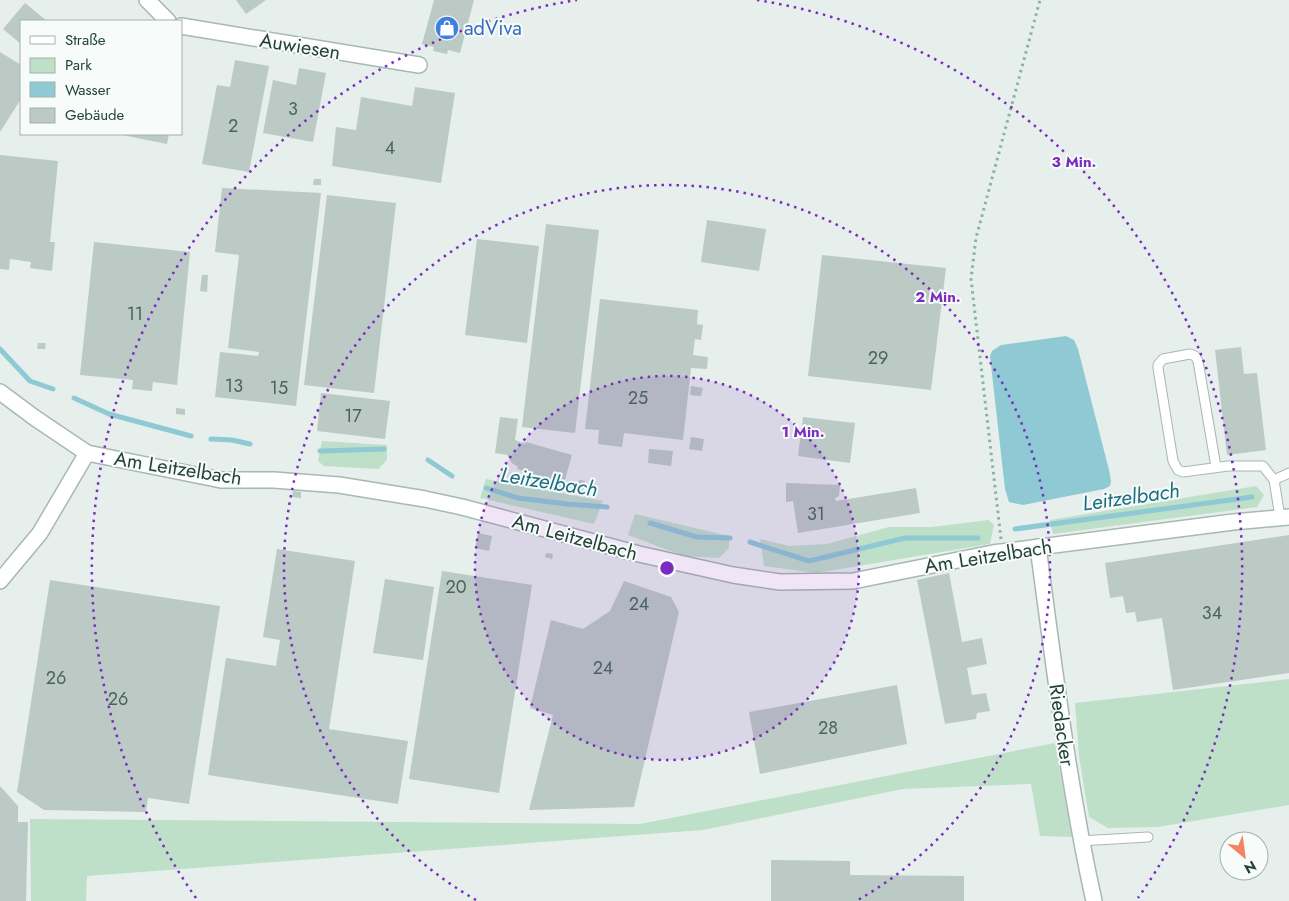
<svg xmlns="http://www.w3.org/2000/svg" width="1289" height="901" font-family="Jost,sans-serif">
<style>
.green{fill:#bfe0c8}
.water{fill:#8ec9d4}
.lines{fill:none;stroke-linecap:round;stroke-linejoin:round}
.stream{stroke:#8ec9d4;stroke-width:5}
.building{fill:#bbcac4}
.lane-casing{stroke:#a8b8b2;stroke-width:11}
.street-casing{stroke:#a8b8b2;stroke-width:18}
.path{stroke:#86b3a5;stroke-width:3;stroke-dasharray:2.5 4;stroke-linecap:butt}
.lane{stroke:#fff;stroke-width:9}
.street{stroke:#fff;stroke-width:15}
.ring{fill:none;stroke:#7b2cbf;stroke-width:2.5;stroke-dasharray:2.5 5}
.labels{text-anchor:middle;stroke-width:4;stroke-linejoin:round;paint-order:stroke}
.number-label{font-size:18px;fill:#4a645c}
.shop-label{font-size:20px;fill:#366cbe;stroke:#f7fbf9;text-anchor:start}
.street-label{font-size:20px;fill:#24423a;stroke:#f7fbf9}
.water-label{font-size:21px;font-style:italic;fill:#1c6f80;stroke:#f7fbf9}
.centre{fill:#7b2cbf;stroke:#f7fbf9;stroke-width:2.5}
.ring-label{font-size:15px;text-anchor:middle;font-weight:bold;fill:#7b2cbf;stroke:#f7fbf9;stroke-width:4;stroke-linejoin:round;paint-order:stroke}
</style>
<rect width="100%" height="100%" fill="#e6efeb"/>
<!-- green -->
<g class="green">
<path d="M322 441 387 445V460L378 469 324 466 318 461Z"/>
<path d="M486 479 603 501 594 524 480 498Z"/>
<path d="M1256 486 1264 495 1257 507 1053 534 1050 520Z"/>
<path d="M635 514 729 536V548L719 558 684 556 628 535Z"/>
<path d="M989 520 994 525 990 544 816 573 764 566 760 539 790 546 827 544 889 527H931Z"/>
<path d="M1289 679V805L1158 827 1108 828 1089 817 1079 756 1075 703Z"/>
<path d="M1055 743 1072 837 1040 836 1031 784 903 789 703 830 87 876 86 901H31L30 819 640 824Z"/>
</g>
<!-- water -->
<path class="water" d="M1066 336 1074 340 1078 349 1109 470 1111 481 1110 486 1104 489 1023 505 1009 502 1005 489 990 356 992 351 1001 345Z"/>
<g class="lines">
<!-- stream -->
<g class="stream">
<path d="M0 349 30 381 53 389"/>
<path d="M74 398 109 414 191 436"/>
<path d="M211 439 232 440 250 444"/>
<path d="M320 451 384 449"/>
<path d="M428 460 452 476"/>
<path d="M486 488 518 498 567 504 607 507"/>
<path d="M650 523 697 537 730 538"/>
<path d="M1015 529 1252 497"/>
<path d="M750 542 809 561 905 538H978"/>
</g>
</g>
<!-- building -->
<g class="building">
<path d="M236 0H266L246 14Z"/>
<path d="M434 0H474L460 53 448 50 447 54 433 51 434 47 422 44Z"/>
<path d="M25 3 47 21H21V44L3 29Z"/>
<path d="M0 52 21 65V99L0 132Z"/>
<path d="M235 60 269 66 249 172 202 164 217 85 230 87Z"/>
<path d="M299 68 326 73 313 142 263 133 273 80 296 85Z"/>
<path d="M415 87 455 93 441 183 332 166 336 127 356 130 361 97 412 106Z"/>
<path d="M117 134H169L167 144Z"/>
<path d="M0 155 58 161 50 242H55L52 271 30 268 31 262 10 259 9 270 0 269Z"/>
<path d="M314 179H321V185H313Z"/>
<path d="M222 188 321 193 296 406 215 397 220 352 258 356 259 352 228 348 239 255 215 252Z"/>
<path d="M327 195 396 203 374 393 304 385Z"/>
<path d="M707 220 766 229 759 271 701 262Z"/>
<path d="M546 224 599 230 575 433 522 427Z"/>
<path d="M477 239 539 246 527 343 465 335Z"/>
<path d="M94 242 190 252 177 385 153 382 152 391 132 389 133 380 80 375Z"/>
<path d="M822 255 946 268 931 390 808 376Z"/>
<path d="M202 275H208L207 292 200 291Z"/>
<path d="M600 299 698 310 697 324 703 325 701 340 695 339 693 355 708 357 707 369 691 368 683 440 624 433 622 447 598 444 599 430 585 429Z"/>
<path d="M38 343H46L45 349H37Z"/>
<path d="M1241 347 1244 374 1257 373 1266 450 1227 455 1215 350Z"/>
<path d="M691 386 703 388 701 396 690 395Z"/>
<path d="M321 393 390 401 385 439 317 431Z"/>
<path d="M176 408 185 409V415L176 414Z"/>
<path d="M500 417 518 419 515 440 525 444 526 442 572 455 564 483 517 469 518 467 512 463 507 455 495 453Z"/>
<path d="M803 417 855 423 850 463 798 456Z"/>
<path d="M691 437 704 439 702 451 689 449Z"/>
<path d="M649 449 673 451 671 466 648 463Z"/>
<path d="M579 480 585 481 584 488 578 487Z"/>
<path d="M786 483 840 485 839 496 835 498 836 501 916 488 920 513 798 533 793 501 786 502Z"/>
<path d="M293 491 301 492V498L292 497Z"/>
<path d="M478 533 492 536 489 551 475 548Z"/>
<path d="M1289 535V673L1173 690 1162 618 1137 622 1135 612 1126 613 1123 596 1110 598 1105 563Z"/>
<path d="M277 549 355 561 329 729 408 741 398 804 208 775 226 658 276 666 280 640 263 637Z"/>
<path d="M546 553 553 554 552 559 545 557Z"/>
<path d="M442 571 532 585 499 793 409 779Z"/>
<path d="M949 573 962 642 982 638 987 664 967 668 972 695 986 693 990 711 977 713 976 719 945 724 917 580Z"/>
<path d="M385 579 434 587 423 660 373 653Z"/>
<path d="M50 580 220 606 189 804 148 798 146 812 44 810 17 792Z"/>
<path d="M624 581 671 597 679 612 634 807 529 810 553 715 530 708 551 620 583 629 610 611Z"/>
<path d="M897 685 907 744 760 774 749 712Z"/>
<path d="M0 786 18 806V822H28L26 901H0Z"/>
<path d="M771 860 850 861V875L964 876V901H771Z"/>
</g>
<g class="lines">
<!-- lane casing -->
<g class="lane-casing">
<g id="lane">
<path d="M1216 467 1198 361 1195 356 1190 354 1163 359 1158 365V368L1173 461 1178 470 1183 472 1228 466H1263L1274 480 1280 517"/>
<path d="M1274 480 1289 473"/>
<path d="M1080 841 1148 837"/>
</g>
</g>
<!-- street casing -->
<g class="street-casing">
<g id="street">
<path d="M147 0 168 21"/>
<path d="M181 26 419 65"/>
<path d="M0 392 35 418 87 453 221 480H274L339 485 425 499 462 507 639 554 733 575 780 582 853 581 993 553 1233 522 1289 517"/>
<path d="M1038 547C1054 665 1068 784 1094 901"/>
<path d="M0 581 40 533 87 453"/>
</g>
</g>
<!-- path -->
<path class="path" d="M1001 539 971 279 976 238 1040 0"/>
<!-- lane -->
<use href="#lane" class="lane"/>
<!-- street -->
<use href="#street" class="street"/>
</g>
<!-- distance rings -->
<circle cx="667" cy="568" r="192" fill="#7b2cbf" fill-opacity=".12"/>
<g class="ring">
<circle cx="667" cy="568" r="192"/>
<path d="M476 900A383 383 0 1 1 858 900"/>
<path d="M196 898A575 575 0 0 1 577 0M757 0A575 575 0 0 1 1138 898"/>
</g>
<!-- icons -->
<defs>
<g id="shop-disc" transform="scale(1.25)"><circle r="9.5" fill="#3f7fe0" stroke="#f7fbf9"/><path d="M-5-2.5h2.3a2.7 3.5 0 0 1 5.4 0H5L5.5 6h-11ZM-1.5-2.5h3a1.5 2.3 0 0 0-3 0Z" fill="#fff"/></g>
</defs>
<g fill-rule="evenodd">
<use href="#shop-disc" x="447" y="28"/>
</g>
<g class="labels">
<!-- number labels -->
<g class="number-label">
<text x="293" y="115">3</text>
<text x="233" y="132">2</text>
<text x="390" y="154">4</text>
<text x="135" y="320">11</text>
<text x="878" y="364">29</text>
<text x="234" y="392">13</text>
<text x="279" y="394">15</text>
<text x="638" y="404">25</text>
<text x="353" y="422">17</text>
<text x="816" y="520">31</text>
<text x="456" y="593">20</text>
<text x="639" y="610">24</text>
<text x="1212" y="619">34</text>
<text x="603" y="674">24</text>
<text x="56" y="684">26</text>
<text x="118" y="705">26</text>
<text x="828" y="734">28</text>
</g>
<!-- shop labels -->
<g class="shop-label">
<text x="464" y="35">adViva</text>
</g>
<!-- street labels -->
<g class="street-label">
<text transform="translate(300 46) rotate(9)" y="7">Auwiesen</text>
<text transform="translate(178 468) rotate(9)" y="7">Am Leitzelbach</text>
<text transform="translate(575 537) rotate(15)" y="7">Am Leitzelbach</text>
<text transform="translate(988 556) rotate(-9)" y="7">Am Leitzelbach</text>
<text transform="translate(1062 725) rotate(82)" y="7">Riedacker</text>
</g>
<!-- water labels -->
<g class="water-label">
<text transform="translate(549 482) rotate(9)" y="7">Leitzelbach</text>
<text transform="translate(1131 497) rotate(-8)" y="7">Leitzelbach</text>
</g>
</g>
<circle cx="667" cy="568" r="8" class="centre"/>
<g class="ring-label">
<text x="1074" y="167">3 Min.</text>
<text x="938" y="302">2 Min.</text>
<text x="803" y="437">1 Min.</text>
</g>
<!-- legend -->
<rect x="20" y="20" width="162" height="115" fill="#f7fbf9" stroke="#a3b1ad"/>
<rect x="30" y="36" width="25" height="8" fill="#ffffff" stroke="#a3b1ad"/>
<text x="65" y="45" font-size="15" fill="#24423a">Straße</text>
<rect x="30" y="58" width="25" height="15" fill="#bfe0c8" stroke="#a3b1ad"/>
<text x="65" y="70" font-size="15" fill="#24423a">Park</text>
<rect x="30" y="82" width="25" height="15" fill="#8ec9d4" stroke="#a3b1ad"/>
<text x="65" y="95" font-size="15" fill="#24423a">Wasser</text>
<rect x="30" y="108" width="25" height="15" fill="#bbcac4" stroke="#a3b1ad"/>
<text x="65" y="120" font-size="15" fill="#24423a">Gebäude</text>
<!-- north arrow -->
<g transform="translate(1244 856) rotate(151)"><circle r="24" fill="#f7fbf9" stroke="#a3b1ad"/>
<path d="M0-4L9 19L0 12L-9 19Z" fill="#f4845f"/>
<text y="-8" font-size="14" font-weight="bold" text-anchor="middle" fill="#24423a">N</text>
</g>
</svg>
